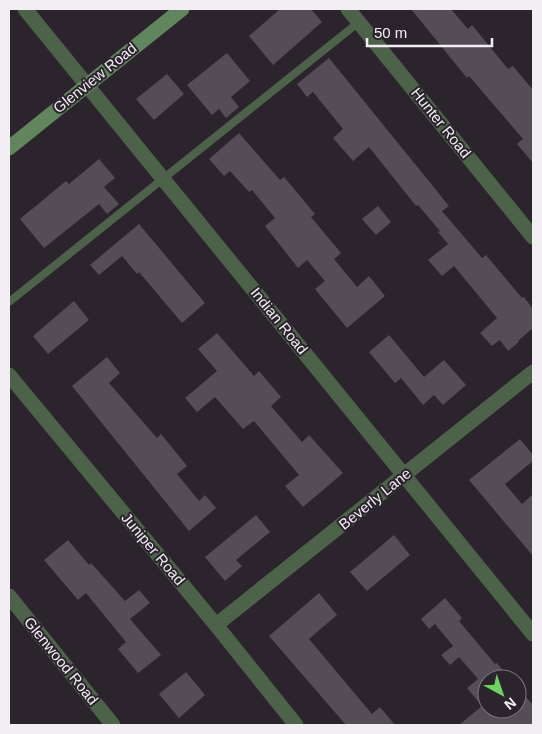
<svg xmlns="http://www.w3.org/2000/svg" width="542" height="734" font-family="Helvetica,sans-serif">
<style>
.building{fill:#544d56}
.lines{fill:none;stroke-linecap:round;stroke-linejoin:round}
.lane{stroke:#4d6349;stroke-width:8}
.street{stroke:#4d6349;stroke-width:15}
.secondary{stroke:#61855c;stroke-width:15}
.labels{text-anchor:middle;stroke-width:4;stroke-linejoin:round;paint-order:stroke}
.street-label{font-size:15px;fill:#f2eef3;stroke:#2b242d}
</style>
<rect width="100%" height="100%" fill="#2b242d"/>
<!-- building -->
<g class="building">
<path d="M280 9H311L322 22 273 65 249 36Z"/>
<path d="M411 9H451L468 29 472 25 508 69 513 66 533 90V163L517 144 523 139 469 76 467 78Z"/>
<path d="M227 53 250 81 231 97 239 107 226 118 219 109 212 115 187 85Z"/>
<path d="M329 58 449 206 442 211 482 258 486 255 522 298 524 297 533 309V328L518 341 519 342 508 351 500 340 492 346 480 333 497 318 454 266 442 276 428 260 448 244 438 232 440 231 418 205 416 206 369 147 353 161 333 138 343 129 313 92 307 97 297 84Z"/>
<path d="M167 74 184 94 154 120 136 99Z"/>
<path d="M239 133 280 180 284 177 315 214 311 217 341 253 334 259 357 287 369 276 385 296 347 328 315 289 325 281 307 260 298 268 265 226 275 218 252 190 249 192 230 171 224 176 209 159Z"/>
<path d="M99 159 115 178 104 187 119 204 107 214 99 204 44 248 20 219 66 181 69 184Z"/>
<path d="M378 206 391 222 376 235 362 219Z"/>
<path d="M139 224 205 303 182 323 139 272 137 274 122 256 99 275 90 265Z"/>
<path d="M74 301 89 320 48 354 33 336Z"/>
<path d="M217 333 254 376 259 371 281 397 271 406 302 442 309 435 343 473 303 507 285 486 299 475 254 421 243 429 215 397 197 412 185 398 217 371 198 349Z"/>
<path d="M389 335 424 377 444 360 466 385 443 405 434 395 423 405 401 378 395 383 369 352Z"/>
<path d="M107 357 120 373 109 383 157 438 161 434 187 466 177 474 199 501 205 495 216 508 189 531 72 386Z"/>
<path d="M520 439 533 455V461L505 484 522 504 533 494V556L469 480Z"/>
<path d="M256 515 270 532 236 560 242 566 225 581 205 557Z"/>
<path d="M394 535 410 555 367 591 350 572Z"/>
<path d="M68 540 89 565 91 563 125 601 139 590 150 603 130 619 161 655 138 673 118 649 126 642 86 593 78 600 44 560Z"/>
<path d="M319 593 337 615 309 639 372 714 380 707 395 725H346L269 636Z"/>
<path d="M445 598 462 618 459 621 495 664 497 663 510 679H487V709H517V687L533 705V725H459L482 706 467 688 478 679 459 657 450 665 441 655 453 646 435 624 429 629 421 619Z"/>
<path d="M186 672 205 695 179 718 159 694Z"/>
</g>
<g class="lines">
<!-- lane -->
<path class="lane" d="M9 302 359 22"/>
<!-- street -->
<g class="street">
<path d="M25 9 533 634"/>
<path d="M348 9 533 237"/>
<path d="M9 375 216 625 296 725"/>
<path d="M9 596 113 725"/>
<path d="M216 625 533 372"/>
</g>
<!-- secondary -->
<path class="secondary" d="M9 148 182 9"/>
</g>
<g class="labels">
<!-- street labels -->
<g class="street-label">
<text transform="translate(95 78) rotate(-39)" y="5">Glenview Road</text>
<text transform="translate(441 123) rotate(51)" y="5">Hunter Road</text>
<text transform="translate(279 321) rotate(51)" y="5">Indian Road</text>
<text transform="translate(375 499) rotate(-39)" y="5">Beverly Lane</text>
<text transform="translate(153 549) rotate(50)" y="5">Juniper Road</text>
<text transform="translate(61 661) rotate(51)" y="5">Glenwood Road</text>
</g>
</g>
<!-- border -->
<rect width="542" height="734" fill="none" stroke="#f2eef3" stroke-width="20"/>
<!-- north arrow -->
<g transform="translate(502 694) rotate(140)"><circle r="24" fill="#2b242d" stroke="#7b757c"/>
<path d="M0-4L9 19L0 12L-9 19Z" fill="#6ed361"/>
<text y="-8" font-size="14" font-weight="bold" text-anchor="middle" fill="#f2eef3">N</text>
</g>
<!-- scale -->
<path d="M367 38v8h125v-8" fill="none" stroke="#f2eef3" stroke-width="2.5"/>
<text x="374" y="38" font-size="15" fill="#f2eef3" stroke="#2b242d" stroke-width="4" paint-order="stroke">50 m</text>
</svg>
